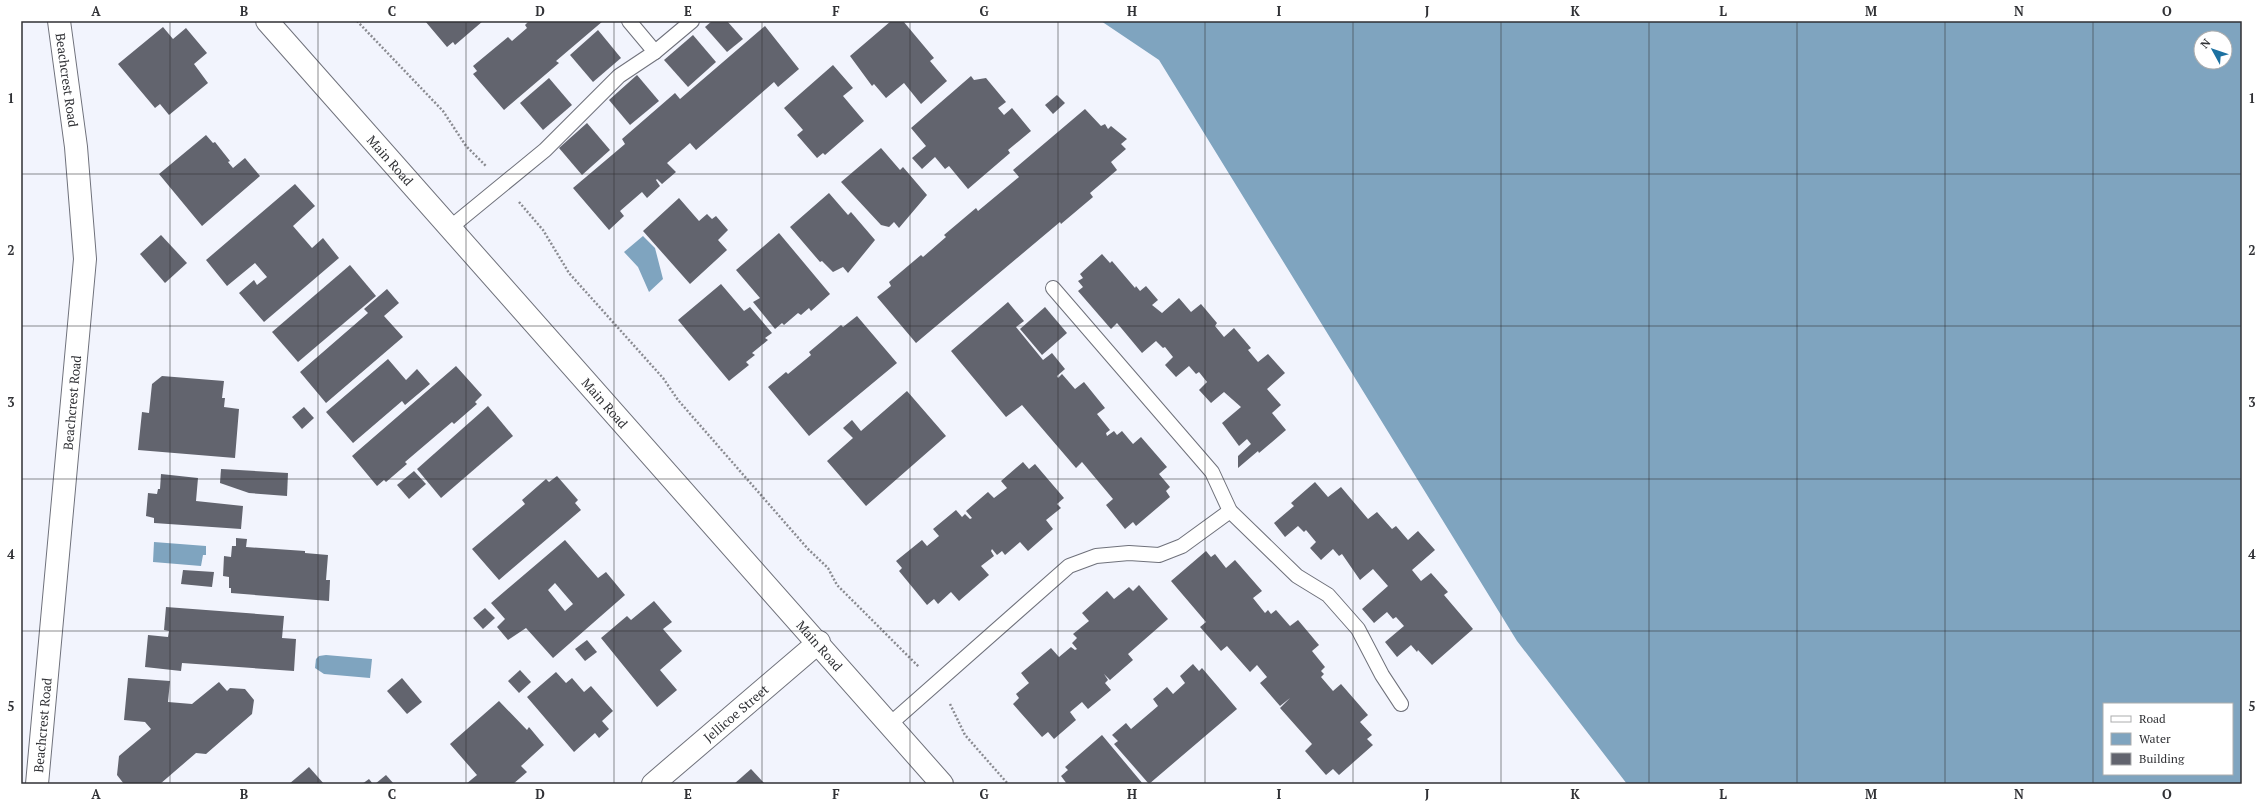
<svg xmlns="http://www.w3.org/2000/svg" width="2263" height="805" font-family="'PT Serif',serif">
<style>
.water{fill:#7fa4bf;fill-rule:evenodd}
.building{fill:#62646e;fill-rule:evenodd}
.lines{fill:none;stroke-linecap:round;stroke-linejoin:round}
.lane-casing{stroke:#6f717b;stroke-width:16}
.street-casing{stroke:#6f717b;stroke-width:24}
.secondary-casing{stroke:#6f717b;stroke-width:24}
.path{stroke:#8a8b91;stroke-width:2.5;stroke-dasharray:2 2;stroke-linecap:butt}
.lane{stroke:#fff;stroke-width:14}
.street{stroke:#fff;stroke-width:22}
.secondary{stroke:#fff;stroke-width:22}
.grid{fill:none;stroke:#303135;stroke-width:1;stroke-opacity:0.55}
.labels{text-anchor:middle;stroke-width:4;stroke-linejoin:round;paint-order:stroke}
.street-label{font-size:13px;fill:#303135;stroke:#fff}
.neatline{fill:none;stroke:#303135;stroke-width:1.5}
.grid-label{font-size:13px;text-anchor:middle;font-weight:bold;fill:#303135}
</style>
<rect width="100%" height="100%" fill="#f2f4fd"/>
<!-- water -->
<g class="water">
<path d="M1101 21H2242V784H1627L1517 641 1159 60ZM2201 38H2225V62H2201ZM2104 704H2232V774H2104Z"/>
<path d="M643 236 655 248 663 279 649 292 638 267 624 252Z"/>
<path d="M154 542 206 546V555H203L201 566 153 562Z"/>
<path d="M326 655 372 659 370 678 324 674 315 668 316 659 319 656Z"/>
</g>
<!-- building -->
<g class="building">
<path d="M425 21H483L455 45 453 42 447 47Z"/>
<path d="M529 21H603L556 61 559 63 504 110 473 74 477 71 473 66 508 37 512 41 527 28 525 25Z"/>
<path d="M712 21H727L743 39 727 52 705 27Z"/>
<path d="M891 21H903L934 58 930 61 947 81 921 104 904 83 886 98 874 84 872 86 850 56Z"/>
<path d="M765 26 799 69 778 87 774 82 696 150 690 143 667 163 676 172 662 184 657 179 656 180 660 186 647 198 642 192 620 211 624 216 609 230 573 188 625 144 622 139 675 93 680 99Z"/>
<path d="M163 27 173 39 186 28 207 53 194 64 208 83 169 115 160 104 155 108 118 64Z"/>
<path d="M598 30 621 58 593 82 570 55Z"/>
<path d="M693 35 716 62 688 87 664 60Z"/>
<path d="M833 65 853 88 843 96 864 121 825 155 823 153 817 158 797 135 803 130 784 108Z"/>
<path d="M637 75 659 101 630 125 609 100Z"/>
<path d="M971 76 974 80 986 78 1006 102 998 108 1004 115 1012 108 1031 131 1008 150 1010 153 968 189 949 166 945 169 935 157 922 169 912 158 926 146 911 128Z"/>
<path d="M549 78 572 105 543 130 520 103Z"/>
<path d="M1057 95 1065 103 1053 114 1045 105Z"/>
<path d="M1085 109 1101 126 1105 124 1108 129 1111 126 1127 139 1121 144 1126 149 1111 162 1117 170 1090 193 1093 197 1061 224 1060 222 916 343 877 297 891 286 889 282 921 255 923 257 946 237 944 235 976 208 978 211 1019 177 1013 170Z"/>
<path d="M587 123 610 150 582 175 559 148Z"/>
<path d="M206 135 213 143 215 142 230 161 228 162 233 168 245 158 260 176 202 226 159 174Z"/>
<path d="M881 148 900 170 903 167 927 195 899 228 894 222 889 227 881 225 841 182Z"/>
<path d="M295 184 315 206 293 226 312 248 323 238 339 258 264 322 239 293 254 280 257 285 267 277 255 263 227 286 206 260Z"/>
<path d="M829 193 848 215 851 212 875 240 848 273 843 267 833 272 822 261 820 262 790 227Z"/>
<path d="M679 198 699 221 707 214 712 219 716 216 728 230 718 240 727 250 690 284 643 231Z"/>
<path d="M779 233 830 294 811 311 809 308 801 315 798 313 784 325 782 323 775 329 753 302 760 298 736 270Z"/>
<path d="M161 235 187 263 165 283 140 254Z"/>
<path d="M1102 254 1110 263 1112 261 1135 288 1136 286 1140 291 1146 286 1158 300 1152 305 1162 313 1179 298 1191 312 1201 304 1217 323 1215 326 1224 337 1234 328 1251 348 1248 350 1258 362 1268 354 1285 373 1267 389 1281 405 1272 413 1286 430 1259 453 1258 451 1238 468V456L1251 444 1247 439 1239 446 1222 423 1241 407 1224 392 1211 403 1199 390 1207 382 1199 372 1196 374 1189 366 1176 377 1165 365 1173 357 1165 347 1163 348 1156 341 1142 353 1117 323 1111 329 1078 291 1083 287 1078 281 1083 278 1080 274Z"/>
<path d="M350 265 376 296 298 362 272 332Z"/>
<path d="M721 284 744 311 750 307 772 333 765 338 768 340 752 353 755 355 746 362 749 365 729 381 678 320Z"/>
<path d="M387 289 399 303 384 316 403 337 326 403 300 372 368 313 364 309Z"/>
<path d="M1008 302 1024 321 1016 327 1043 360 1052 353 1065 369 1057 376 1058 378 1062 374 1075 389 1084 382 1105 408 1097 414 1110 430 1106 433 1107 436 1114 431 1117 435 1122 431 1133 444 1141 437 1167 467 1159 474 1170 487 1166 491 1170 497 1136 526 1133 522 1125 529 1106 505 1113 499 1082 462 1076 468 1022 405 1006 417 951 351Z"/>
<path d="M1045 307 1067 333 1042 355 1020 329Z"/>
<path d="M857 316 897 363 809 436 768 387 786 372 788 374 811 355 809 352 841 325 843 327Z"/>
<path d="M388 359 406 380 417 369 430 384 405 405 402 401 353 443 326 412Z"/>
<path d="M456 366 482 395 475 402 477 404 454 424 452 422 405 462 407 464 386 482 384 480 377 486 352 456Z"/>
<path d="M162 376 224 381 222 398H225L224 407 239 409 235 458 138 450 142 412 149 413 152 384Z"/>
<path d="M907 391 946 436 866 506 827 461 853 438 843 428 852 420 861 431Z"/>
<path d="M488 406 513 436 441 498 417 469Z"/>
<path d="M304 407 314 418 302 429 292 417Z"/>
<path d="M1023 462 1029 469 1035 464 1064 498 1057 504 1061 508 1046 520 1053 529 1028 551 1020 542 1005 555 1002 551 997 555 992 549 991 551 994 556 981 566 989 575 959 601 951 592 938 604 934 599 927 605 899 571 902 568 896 561 922 540 927 546 939 536 933 529 956 510 962 517 965 514 970 519 972 518 966 511 988 492 994 498 1007 488 1001 481Z"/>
<path d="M221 469 288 473 287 496 249 493 220 483Z"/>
<path d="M414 471 426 484 409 499 397 485Z"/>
<path d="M161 474 198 478 196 501 243 506 241 529 154 523V518L146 516 148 493 157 494 158 489H160Z"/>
<path d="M557 476 578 500 575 503 581 510 499 580 472 549 525 504 522 500 546 479 549 482Z"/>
<path d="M1315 482 1328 497 1341 487 1368 519 1377 512 1392 529 1396 526 1408 540 1418 531 1435 550 1412 570 1421 581 1431 573 1448 592 1444 595 1473 629 1432 665 1418 650 1417 652 1411 645 1397 657 1385 642 1404 626 1396 617 1393 619 1387 612 1374 623 1362 609 1388 586 1373 569 1360 580 1342 554 1339 556 1333 549 1321 560 1310 548 1316 542 1306 530 1304 532 1298 526 1285 537 1274 523 1294 506 1291 503Z"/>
<path d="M236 538 247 539 246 547 305 551V553L328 555 326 580H330L329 601 231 593V588H229V577L223 576 224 556 231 557 232 546H236Z"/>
<path d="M565 540 598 578 606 572 625 595 553 658 526 628 508 640 497 627 505 619 491 603ZM555 583 573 604 565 611 548 590Z"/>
<path d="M1206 551 1211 557 1215 554 1226 568 1235 560 1262 591 1253 598 1265 613 1268 610 1271 614 1276 610 1290 626 1298 620 1319 645 1312 651 1325 667 1321 671 1324 674 1321 677 1333 691 1341 684 1368 715 1360 722 1372 735 1367 739 1373 745 1339 775 1333 769 1326 775 1305 751 1312 744 1280 708 1290 698 1280 706 1260 683 1267 677 1257 665 1250 672 1227 646 1221 651 1200 627 1206 622 1171 581Z"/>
<path d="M183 570 214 572 212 587 181 584Z"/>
<path d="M1139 585 1168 619 1128 654 1133 660 1110 680 1104 674 1108 680 1105 683 1111 690 1088 709 1082 702 1070 712 1076 720 1054 739 1048 732 1042 737 1013 704 1019 698 1016 694 1029 683 1021 673 1051 648 1059 657 1071 647 1075 650 1077 649 1072 643 1077 638 1073 634 1089 621 1082 613 1107 591 1114 599 1129 587 1133 591Z"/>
<path d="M654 601 672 622 663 629 682 651 660 670 677 690 657 707 601 638 627 616 631 620Z"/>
<path d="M166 607 284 616 282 638 296 639 294 671 182 663 181 671 145 667 148 635 168 637 169 631 164 630Z"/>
<path d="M485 608 495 618 483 629 473 618Z"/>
<path d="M587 640 597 652 585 661 575 649Z"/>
<path d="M1193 664 1199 671 1202 668 1237 709 1149 784 1114 744 1118 741 1112 735 1126 723 1131 729 1158 706 1153 699 1167 687 1173 694 1185 683 1180 676Z"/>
<path d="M520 670 531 682 519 693 508 681Z"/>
<path d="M556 672 566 683 572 678 584 692 591 686 613 711 602 721 609 729 599 738 595 733 574 752 527 697Z"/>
<path d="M128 678 170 681 168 702 192 704 219 682 227 691 230 688 245 689 254 700 252 714 206 754 196 753 160 784H124L117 775 119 756 151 729 145 722 124 720Z"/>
<path d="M402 678 422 702 407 714 387 691Z"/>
<path d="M499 701 527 730 529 727 544 745 521 766 527 772 513 784H466L477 775 450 744Z"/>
<path d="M1102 735 1143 784H1067L1061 776 1068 770 1065 767Z"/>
<path d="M309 767 324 784H289Z"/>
<path d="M751 769 765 784H734Z"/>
<path d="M386 775 394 784H375Z"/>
<path d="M369 779 373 784H362Z"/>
</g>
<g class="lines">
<!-- lane casing -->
<g class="lane-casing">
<g id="lane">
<path d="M629 21 655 52"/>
<path d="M451 227 545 150 619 76 655 52 692 21"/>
<path d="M1053 288 1212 472 1230 511 1297 576 1328 595 1358 629 1382 675 1401 704"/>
<path d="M890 724 1069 566 1096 556 1129 553 1159 555 1182 546 1230 511"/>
</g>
</g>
<!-- street casing -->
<g class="street-casing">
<g id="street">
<path id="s1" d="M37 784 85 259 76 147 59 21"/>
<path id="s2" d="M653 784 819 642"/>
</g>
</g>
<!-- secondary casing -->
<g class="secondary-casing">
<g id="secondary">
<path id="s3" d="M267 21 942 784"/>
</g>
</g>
<!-- path -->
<g class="path">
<path d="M357 21 443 111 466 146 486 166"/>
<path d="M519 202 543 230 569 273 663 378 678 400 808 549 828 568 837 585 919 667"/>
<path d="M950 704 965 735 1008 784"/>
</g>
<!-- lane -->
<use href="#lane" class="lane"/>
<!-- street -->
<use href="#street" class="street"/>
<!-- secondary -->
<use href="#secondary" class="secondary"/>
</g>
<!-- grid -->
<path class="grid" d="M170 21V784M318 21V784M466 21V784M614 21V784M762 21V784M910 21V784M1058 21V784M1205 21V784M1353 21V784M1501 21V784M1649 21V784M1797 21V784M1945 21V784M2093 21V784M21 174H2242M21 326H2242M21 479H2242M21 631H2242"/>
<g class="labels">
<!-- street labels -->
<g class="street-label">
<text transform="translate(67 80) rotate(82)" y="5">Beachcrest Road</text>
<text dy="5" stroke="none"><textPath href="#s3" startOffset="186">Main Road</textPath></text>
<text dy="5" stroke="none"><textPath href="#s1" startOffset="383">Beachcrest Road</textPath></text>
<text dy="5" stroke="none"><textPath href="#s3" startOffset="510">Main Road</textPath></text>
<text dy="5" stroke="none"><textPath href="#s3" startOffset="834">Main Road</textPath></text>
<text dy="5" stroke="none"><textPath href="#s2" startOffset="109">Jellicoe Street</textPath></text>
<text dy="5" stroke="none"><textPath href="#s1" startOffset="59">Beachcrest Road</textPath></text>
</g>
</g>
<!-- border -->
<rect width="2263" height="805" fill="none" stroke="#ffffff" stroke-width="44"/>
<!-- legend -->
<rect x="2103" y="703" width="130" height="72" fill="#ffffff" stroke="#acadae"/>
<rect x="2111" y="716" width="20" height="6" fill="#ffffff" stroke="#acadae"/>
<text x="2139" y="723" font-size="12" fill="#303135">Road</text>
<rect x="2111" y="733" width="20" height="12" fill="#7fa4bf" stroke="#acadae"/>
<text x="2139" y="743" font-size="12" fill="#303135">Water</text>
<rect x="2111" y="753" width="20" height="12" fill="#62646e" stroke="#acadae"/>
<text x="2139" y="763" font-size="12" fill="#303135">Building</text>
<!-- north arrow -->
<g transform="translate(2213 50) rotate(310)"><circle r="19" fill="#ffffff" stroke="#acadae"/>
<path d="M0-3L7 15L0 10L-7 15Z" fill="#1c71a1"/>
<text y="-6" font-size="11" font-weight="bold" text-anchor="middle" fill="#303135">N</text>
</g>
<rect x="22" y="22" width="2219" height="761" class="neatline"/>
<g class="grid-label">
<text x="96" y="16">A</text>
<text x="244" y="16">B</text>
<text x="392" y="16">C</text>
<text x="540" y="16">D</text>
<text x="688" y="16">E</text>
<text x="836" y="16">F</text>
<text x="984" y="16">G</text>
<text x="1132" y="16">H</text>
<text x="1279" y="16">I</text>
<text x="1427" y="16">J</text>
<text x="1575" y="16">K</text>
<text x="1723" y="16">L</text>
<text x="1871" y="16">M</text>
<text x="2019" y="16">N</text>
<text x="2167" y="16">O</text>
<text x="11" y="103">1</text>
<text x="2252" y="103">1</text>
<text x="11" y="255">2</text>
<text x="2252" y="255">2</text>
<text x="11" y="407">3</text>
<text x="2252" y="407">3</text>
<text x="11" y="559">4</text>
<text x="2252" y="559">4</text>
<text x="11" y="711">5</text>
<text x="2252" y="711">5</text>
<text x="96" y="799">A</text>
<text x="244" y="799">B</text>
<text x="392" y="799">C</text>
<text x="540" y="799">D</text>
<text x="688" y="799">E</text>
<text x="836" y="799">F</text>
<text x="984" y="799">G</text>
<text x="1132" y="799">H</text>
<text x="1279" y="799">I</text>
<text x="1427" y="799">J</text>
<text x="1575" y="799">K</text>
<text x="1723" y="799">L</text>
<text x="1871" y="799">M</text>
<text x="2019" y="799">N</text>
<text x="2167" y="799">O</text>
</g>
</svg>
